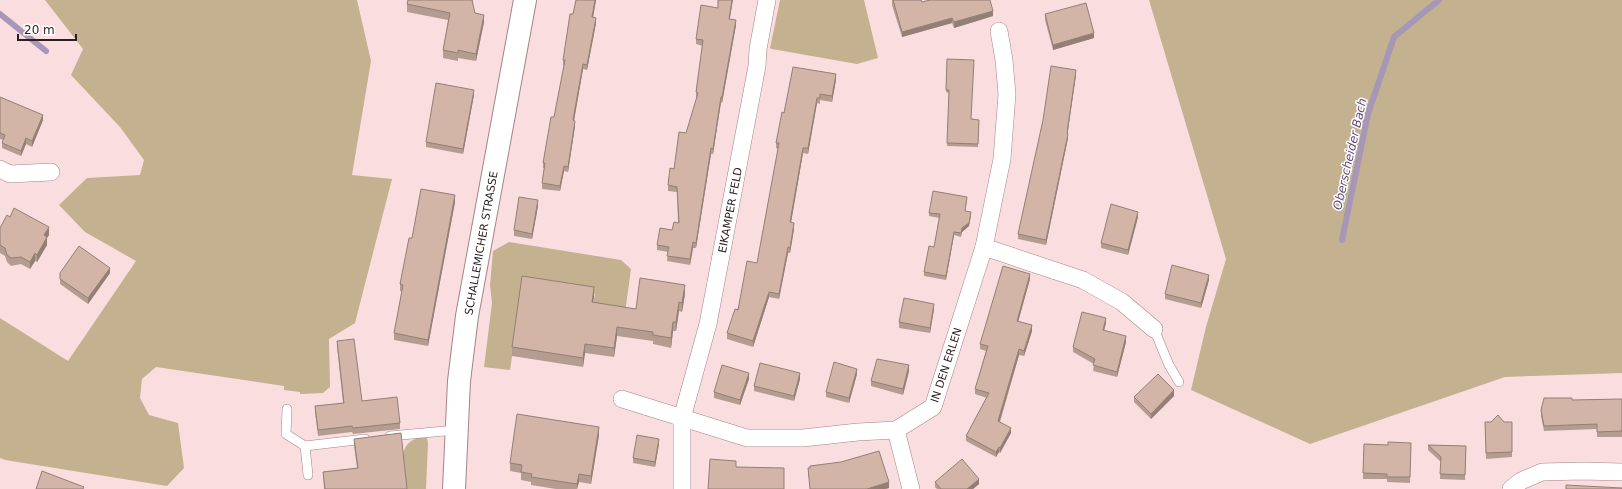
<svg xmlns="http://www.w3.org/2000/svg" width="1622" height="489" font-family="'DejaVu Sans',sans-serif">
<style>
.green{fill:#c3b18f}
.lines{fill:none;stroke-linecap:round;stroke-linejoin:round}
.stream{stroke:#a696b8;stroke-width:6}
.lane-casing{stroke:#a48486;stroke-width:10}
.street-casing{stroke:#a48486;stroke-width:18}
.secondary-casing{stroke:#a48486;stroke-width:24}
.lane{stroke:#fff;stroke-width:9}
.street{stroke:#fff;stroke-width:17}
.secondary{stroke:#fff;stroke-width:22}
.wall{fill:#b59c90}
.shaded-wall{fill:#937f75}
.building{fill:#d2b5a7;stroke:#937f75}
.labels{text-anchor:middle;stroke-width:3;stroke-linejoin:round;paint-order:stroke}
.street-label{font-size:11px;fill:#2b1f20;stroke:#fff}
.water-label{font-size:12px;font-style:italic;fill:#624a7b;stroke:#fff}
</style>
<rect width="100%" height="100%" fill="#fadedf"/>
<!-- green -->
<g class="green">
<path d="M45 0H357L371 61 352 175 392 179 355 323 329 339 330 387 323 393 300 394V392L284 390V386L156 367 142 379 140 398 149 415 178 423 184 468 167 486 5 460 0 458V318L68 361 136 261 85 232 59 205 87 178 140 175 144 160 120 127 71 75 83 49Z"/>
<path d="M780 0H864L878 58 857 64 772 49 770 48Z"/>
<path d="M1149 0H1622V373L1505 377 1310 444 1191 390 1206 327 1226 259Z"/>
<path d="M509 242 621 260 631 269 625 313 592 308 595 294 523 283 510 370 484 367 492 303 490 285 493 251Z"/>
<path d="M422 437 427 438 428 443 426 489H406C404 469 394 442 422 437Z"/>
</g>
<g class="lines">
<!-- stream -->
<g class="stream">
<path d="M0 14 46 51"/>
<path d="M1342 240 1368 114 1394 37 1439 0"/>
</g>
<!-- lane casing -->
<g class="lane-casing">
<g id="lane">
<path d="M1154 329 1169 365 1179 382"/>
<path d="M287 409 286 434 305 446 365 439"/>
<path d="M390 436 456 430"/>
<path d="M305 446 308 475"/>
</g>
</g>
<!-- street casing -->
<g class="street-casing">
<g id="street">
<path d="M0 169 10 174 51 172"/>
<path d="M984 247 1083 280 1122 302 1154 329"/>
<path d="M622 399 747 438H803L858 432 896 430"/>
<path d="M682 489V418L708 324 757 66 758 49 767 0"/>
<path d="M911 489 896 430 933 407 984 247 1002 159 1007 94 1004 60 999 31"/>
<path d="M1511 489 1521 481 1542 472 1582 471 1622 472"/>
</g>
</g>
<!-- secondary casing -->
<g class="secondary-casing">
<path id="secondary" d="M454 489 459 381 467 316 525 0"/>
</g>
<!-- lane -->
<use href="#lane" class="lane"/>
<!-- street -->
<use href="#street" class="street"/>
<!-- secondary -->
<use href="#secondary" class="secondary"/>
</g>
<!-- wall -->
<g class="wall">
<path d="M408 0H473L472 4 475 13 484 22 476 61 458 58V61L443 58V50L448 20 407 12V4Z"/>
<path d="M576 0H596L593 18 596 23 587 70 583 69 574 121 575 126 568 172 564 171 560 191 542 189V183L544 168H543V163L554 117 564 66 563 65V60L573 14Z"/>
<path d="M892 0 922 2 993 16 954 28 952 23 902 37 892 5Z"/>
<path d="M718 8 736 25 722 103 721 102 713 154H711L696 248H693L690 265 667 261 668 252 657 250V245L678 223 677 192 668 191V185L686 133 697 98H696V92L703 46 696 44V39Z"/>
<path d="M1045 14 1094 38 1053 50 1045 20Z"/>
<path d="M947 59 971 119 979 120 978 147 947 146 949 93 946 92Z"/>
<path d="M1076 75 1067 133 1068 138 1046 245 1018 239V234Z"/>
<path d="M836 80 832 102 820 100V104L817 103 808 154 803 153 791 223 794 229 790 253H788L779 299 769 297 753 347 727 339V333L757 263 778 149 776 148V143L784 113Z"/>
<path d="M474 95 463 154 426 147V142Z"/>
<path d="M0 97 43 120 32 147 26 144 21 156 2 148V143L4 140 0 139Z"/>
<path d="M967 200 965 211 971 216 969 226 962 232 961 237 954 235 946 280 924 276V272L934 247 939 218 929 216V213Z"/>
<path d="M455 202 428 346 394 340V333L402 291H400V284L412 238Z"/>
<path d="M538 206 532 239 514 236V230Z"/>
<path d="M1138 217 1128 255 1101 248V243Z"/>
<path d="M0 228 49 235 47 238V245L37 262 35 261 30 269 21 264 11 266 7 262 5 256 0 253Z"/>
<path d="M60 273H110L88 304 60 284Z"/>
<path d="M1030 279 1018 321 1032 331 1024 356 1019 355 1000 422 1011 433 1000 453 999 452 996 457 966 441V436L987 398 975 394V389L986 351 980 349V344Z"/>
<path d="M1209 280 1201 308 1165 299V294Z"/>
<path d="M685 294 682 312 679 311 676 331H673L671 348 653 344V341L617 336 614 357 585 353 583 367 512 356V347L594 296 593 302 636 309Z"/>
<path d="M934 309 930 333 899 328V322Z"/>
<path d="M1106 323 1104 330 1126 342 1117 377 1093 371 1094 364 1073 352V347Z"/>
<path d="M337 341 362 401 400 423V429L353 434 352 432 318 436 315 412V406L343 403 337 346Z"/>
<path d="M909 371 903 395 871 386V381Z"/>
<path d="M857 374 849 403 826 397V392Z"/>
<path d="M749 379 740 405 714 398V392Z"/>
<path d="M800 379 794 401 754 391V386Z"/>
<path d="M1174 396 1151 419 1134 402V397Z"/>
<path d="M1622 399V437H1597V429L1544 431 1541 416V410Z"/>
<path d="M1485 422H1512V457L1486 459Z"/>
<path d="M599 435 591 484 579 482 577 489H556L531 485V482L521 480V473L510 471V463Z"/>
<path d="M354 439 407 489H324L323 472 357 468 354 446Z"/>
<path d="M1411 443 1410 483 1387 482V479H1363L1364 444 1388 445Z"/>
<path d="M659 444 655 467 633 463V458Z"/>
<path d="M1428 445 1466 446 1465 480 1440 479 1441 462 1428 450Z"/>
<path d="M808 468 889 488 885 489H810Z"/>
<path d="M935 482 979 484 973 489H937L935 487Z"/>
</g>
<!-- shaded-wall -->
<g class="shaded-wall">
<path d="M595 0H596L592 23V17Z"/>
<path d="M732 0H733L729 24V19Z"/>
<path d="M993 11V16L954 28V22Z"/>
<path d="M484 15V22L476 61V54Z"/>
<path d="M596 18V23L594 34 587 70V65Z"/>
<path d="M952 18V23L902 37V32Z"/>
<path d="M736 20V25L722 103V97Z"/>
<path d="M1094 33V38L1053 50V45Z"/>
<path d="M583 64V69L573 126V120Z"/>
<path d="M1076 70V75L1067 138V133Z"/>
<path d="M836 74V80L832 102V96Z"/>
<path d="M474 90V95L463 154V149Z"/>
<path d="M721 97V102L713 154V149Z"/>
<path d="M817 98V103L808 154V148Z"/>
<path d="M43 115V120L32 147V141Z"/>
<path d="M575 121V126L568 172V167Z"/>
<path d="M1068 134V138L1046 245V240Z"/>
<path d="M26 138V144L21 156V151Z"/>
<path d="M711 148V154L696 248V243Z"/>
<path d="M803 148V153L790 228V222Z"/>
<path d="M564 166V171L560 191V186Z"/>
<path d="M455 195V202L428 346V340Z"/>
<path d="M538 200V206L532 239V234Z"/>
<path d="M971 212 969 226 962 232 961 237 962 228Z"/>
<path d="M1138 212V217L1128 255V250Z"/>
<path d="M794 223V229L790 253V248Z"/>
<path d="M49 227V235L47 238V245L37 262V255L44 235Z"/>
<path d="M954 232V235L946 280V276Z"/>
<path d="M693 242V248L690 265V259Z"/>
<path d="M788 247V253L779 299V294Z"/>
<path d="M35 253V261L30 269V262Z"/>
<path d="M110 268V273L88 304V298Z"/>
<path d="M1030 274V279L1017 326V321Z"/>
<path d="M1209 275V280L1201 308V303Z"/>
<path d="M685 285V294L682 312V303Z"/>
<path d="M594 287V296L592 311V302Z"/>
<path d="M769 292V297L753 347V341Z"/>
<path d="M679 302V311L676 331V322Z"/>
<path d="M934 304V309L930 333V328Z"/>
<path d="M1106 318V323L1103 335V330Z"/>
<path d="M673 322V331L671 348V338Z"/>
<path d="M1032 325V331L1024 356V351Z"/>
<path d="M617 327V336L614 357V348Z"/>
<path d="M1126 336V342L1117 377V372Z"/>
<path d="M585 344V353L583 367V358Z"/>
<path d="M1019 349V355L998 426V421Z"/>
<path d="M909 365V371L903 395V389Z"/>
<path d="M857 369V374L849 403V398Z"/>
<path d="M749 373V379L740 405V400Z"/>
<path d="M800 373V379L794 401V396Z"/>
<path d="M1174 390V396L1151 419V414Z"/>
<path d="M599 427V435L591 484V476Z"/>
<path d="M1011 428V433L1000 453V448Z"/>
<path d="M659 439V444L655 467V462Z"/>
<path d="M999 447V452L996 457V452Z"/>
<path d="M579 474V482L577 489V484Z"/>
<path d="M979 479V484L973 489H967Z"/>
<path d="M889 482V488L885 489H867Z"/>
</g>
<!-- building -->
<g class="building">
<path d="M408 0H472L475 13 484 15 476 54 458 50V53L443 50 450 13 407 4Z"/>
<path d="M576 0H595L592 17 596 18 587 65 583 64 573 120 575 121 568 167 564 166 560 186 542 183 545 163H543L551 117H554L565 60H563L570 14H573Z"/>
<path d="M718 0H732L729 19 736 20 722 97H721L713 149 711 148 696 243 693 242 690 259 667 256 669 247 657 245 660 228 672 230 674 222 679 223 677 187 668 185 670 168 674 169 679 132 686 133 698 93 696 92 703 40 696 39 701 5 718 8Z"/>
<path d="M893 0H921L922 2 930 0H990L993 11 954 22 952 18 902 32Z"/>
<path d="M1086 3 1094 33 1053 45 1045 14Z"/>
<path d="M947 59 974 60 971 119 979 120 978 144 947 143 949 90H946Z"/>
<path d="M1051 66 1076 70 1067 133 1068 134 1046 240 1018 234 1043 120Z"/>
<path d="M793 67 836 74 832 96 820 94V98H817L808 148H803L790 222 794 223 790 248 788 247 779 294 769 292 753 341 727 333 735 309 738 310 747 261 757 263 779 143H776L782 112 784 113Z"/>
<path d="M436 83 474 90 463 149 426 142Z"/>
<path d="M0 97 43 115 32 141 26 138 21 151 2 143 5 135 0 133Z"/>
<path d="M421 189 455 195 428 340 394 333 403 285 400 284 409 238H412Z"/>
<path d="M933 191 967 197 965 211 971 212 969 223 962 228 961 233 954 232 946 276 924 272 929 246 934 247 940 214 929 213Z"/>
<path d="M519 197 538 200 532 234 514 230Z"/>
<path d="M1111 204 1138 212 1128 250 1101 243Z"/>
<path d="M14 208 49 227 44 235 47 237 37 255 35 253 30 262 21 257 11 258 7 255 5 248 0 245V228L7 215 10 217Z"/>
<path d="M79 246 110 268 88 298 60 279V273Z"/>
<path d="M1172 265 1209 275 1201 303 1165 294Z"/>
<path d="M1003 266 1030 274 1017 321 1032 325 1024 351 1019 349 998 421 1011 428 1000 448 999 447 996 452 966 436 989 393 975 389 988 346 980 344Z"/>
<path d="M522 276 594 287 592 302 636 309 640 278 685 285 682 303 679 302 676 322H673L671 338 653 335V332L617 327 614 348 585 344 583 358 512 347Z"/>
<path d="M904 298 934 304 930 328 899 322Z"/>
<path d="M1082 312 1106 318 1103 330 1126 336 1117 372 1093 365 1095 359 1073 347Z"/>
<path d="M354 339 362 401 397 397 400 423 353 428 352 426 318 430 315 406 344 403 337 341Z"/>
<path d="M877 359 909 365 903 389 871 381Z"/>
<path d="M834 362 857 369 849 398 826 392Z"/>
<path d="M760 363 800 373 794 396 754 386Z"/>
<path d="M722 365 749 373 740 400 714 392Z"/>
<path d="M1158 374 1174 390 1151 414 1134 397Z"/>
<path d="M1544 398H1572V400L1622 399V431L1597 432V424L1544 426 1541 410Z"/>
<path d="M517 414 599 427 591 476 579 474 577 484 531 477 532 474 521 472 522 465 510 463Z"/>
<path d="M1498 415 1504 422H1512V452L1486 453 1485 422H1491Z"/>
<path d="M401 433 407 489H325L323 472 358 468 354 439Z"/>
<path d="M637 435 659 439 655 462 633 458Z"/>
<path d="M1388 442 1411 443 1410 477H1387V474L1363 473 1364 444 1388 445Z"/>
<path d="M1428 445 1466 446 1465 475 1440 474 1441 457Z"/>
<path d="M879 451 889 482 867 489H810L808 468H810V466L841 462Z"/>
<path d="M710 459 736 461V467L784 468V489H708Z"/>
<path d="M962 459 979 479 967 489H941L935 482Z"/>
<path d="M42 471 84 487 83 489H36Z"/>
<path d="M1566 485 1622 488V489H1566Z"/>
</g>
<g class="labels">
<!-- street labels -->
<g class="street-label">
<text transform="translate(730 210) rotate(-79)" y="4">EIKAMPER FELD</text>
<text transform="translate(481 243) rotate(-80)" y="4">SCHALLEMICHER STRASSE</text>
<text transform="translate(946 365) rotate(-72)" y="4">IN DEN ERLEN</text>
</g>
<!-- water labels -->
<g class="water-label">
<text transform="translate(1350 154) rotate(-77)" y="4">Oberscheider Bach</text>
</g>
</g>
<!-- scale -->
<path d="M18 34v6h58v-6" fill="none" stroke="#2b1f20" stroke-width="2"/>
<text x="24" y="34" font-size="12" fill="#2b1f20" stroke="#ffffff" stroke-width="3" paint-order="stroke">20 m</text>
</svg>
